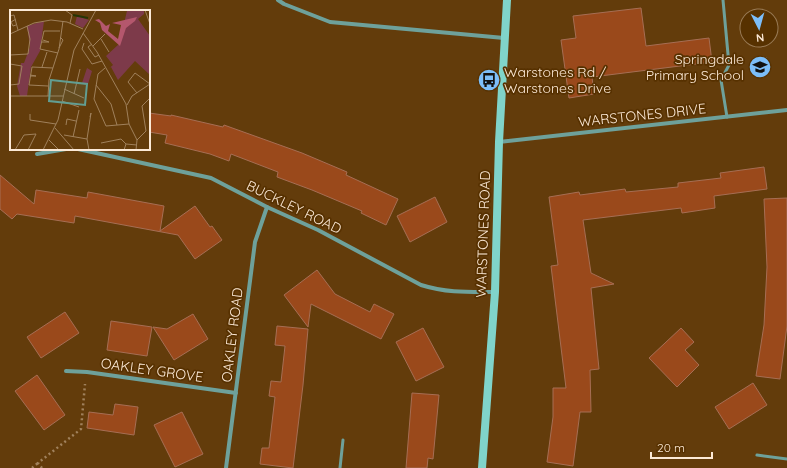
<svg xmlns="http://www.w3.org/2000/svg" width="787" height="468" font-family="Quicksand,sans-serif">
<style>
.building{fill:#9a491b;stroke:#a66e54}
.lines{fill:none;stroke-linecap:round;stroke-linejoin:round}
.path{stroke:#a0815c;stroke-width:2.5;stroke-dasharray:2 3;stroke-linecap:butt}
.lane{stroke:#6ea19b;stroke-width:3}
.street{stroke:#6ea19b;stroke-width:4}
.secondary{stroke:#80d4ca;stroke-width:8}
.labels{text-anchor:middle;stroke-width:3.5;stroke-linejoin:round;paint-order:stroke}
.poi-label{font-size:14px;fill:#fce9d6;stroke:#573100;text-anchor:end}
.street-label{font-size:14px;fill:#fce9d6;stroke:#573100}
.inset-river{fill:none;stroke:#253504;stroke-width:2}
.inset-road{fill:none;stroke:#a0815c;stroke-width:1}
.view{fill:#629e92;fill-opacity:0.15;stroke:#629e92;stroke-width:2}
.inset-edge{fill:none;stroke:#fce9d6;stroke-width:2}
</style>
<rect width="100%" height="100%" fill="#633c0b"/>
<!-- building -->
<g class="building">
<path d="M641 8 646 46 709 38 712 62 592 77 594 94 569 98 561 40 576 38 573 16Z"/>
<path d="M149 113 171 116V115L223 127 224 125 302 153 347 172 346 175 398 199 386 225 361 213 362 211 312 190 277 177 278 172 231 154 229 161 210 154 165 143 167 135 149 132Z"/>
<path d="M764 167 767 189 714 196 715 208 682 213 681 208 583 220 591 273 614 284 591 288 599 369 590 370 591 412H580L573 466 547 462 553 417V388H566L551 266 558 265 549 197 579 192 580 195 625 189 626 192 678 187V183L721 178 720 173Z"/>
<path d="M0 175 34 204 36 190 87 198 88 192 164 206 160 231 195 206 210 227 212 226 222 240 195 259 178 235 75 216 74 223 17 214 12 219 0 209Z"/>
<path d="M435 197 447 222 410 242 397 216Z"/>
<path d="M787 198V326L780 379 756 376 764 325 767 267 764 199Z"/>
<path d="M317 270 335 294 370 312 374 304 394 314 381 339 311 304 308 327 284 295Z"/>
<path d="M65 312 79 333 41 358 27 337Z"/>
<path d="M193 314 208 339 174 360 153 327 167 329Z"/>
<path d="M111 321 152 327 147 356 107 350Z"/>
<path d="M277 326 308 329 303 385 293 468 260 464 262 448H269L275 397 269 396 271 381 281 382 285 346 275 345Z"/>
<path d="M423 328 444 367 416 381 396 342Z"/>
<path d="M681 328 694 342 685 350 699 365 677 387 649 358Z"/>
<path d="M37 375 65 415 44 430 15 391Z"/>
<path d="M753 383 767 405 729 429 715 407Z"/>
<path d="M412 393 439 395 433 459 428 458 427 468H406Z"/>
<path d="M115 404 138 407 134 435 87 428 89 412 113 415Z"/>
<path d="M182 412 203 454 175 467 154 425Z"/>
</g>
<g class="lines">
<!-- path -->
<g class="path">
<path d="M32 468 38 463"/>
<path d="M42 468 38 463 81 429 85 384"/>
</g>
<!-- lane -->
<g class="lane">
<path d="M723 0 729 65 721 80 727 117"/>
<path d="M757 455 787 459"/>
<path d="M340 468 343 440"/>
</g>
<!-- street -->
<g class="street">
<path d="M278 0 284 4 330 22 504 38"/>
<path d="M499 142 787 110"/>
<path d="M78 149 211 178 267 207 318 230 421 285C447 293 468 292 495 292"/>
<path d="M37 154 66 149"/>
<path d="M66 371 87 372 236 393"/>
<path d="M226 468 255 242 267 207"/>
</g>
<!-- secondary -->
<path class="secondary" d="M482 468 495 292 499 142 507 0"/>
</g>
<!-- icons -->
<defs>
<g id="school-disc" transform="scale(1.15)"><circle r="9.5" fill="#7cbef9" stroke="#573100"/><path d="M0-5L7-2L0 1L-7-2ZM-4 1L0 2.5L4 1V4Q0 6-4 4Z" fill="#111"/></g>
<g id="bus-disc" transform="scale(1.15)"><circle r="9.5" fill="#7cbef9" stroke="#573100"/><path d="M-5-6H5V4H4V6H2V4H-2V6H-4V4H-5ZM-3.5-4V0h7V-4ZM-3.5 1.2v1.5H-2V1.2ZM2 1.2v1.5H3.5V1.2Z" fill="#111"/></g>
</defs>
<g fill-rule="evenodd">
<use href="#school-disc" x="760" y="67"/>
<use href="#bus-disc" x="489" y="80"/>
</g>
<g class="labels">
<!-- poi labels -->
<g class="poi-label">
<text x="744" y="64">Springdale<tspan x="744" dy="16">Primary School</tspan></text>
<text x="504" y="77" text-anchor="start">Warstones Rd /<tspan x="504" dy="16">Warstones Drive</tspan></text>
</g>
<!-- street labels -->
<g class="street-label">
<text transform="translate(642 115) rotate(-6)" y="5">WARSTONES DRIVE</text>
<text transform="translate(294 207) rotate(26)" y="5">BUCKLEY ROAD</text>
<text transform="translate(483 234) rotate(-88)" y="5">WARSTONES ROAD</text>
<text transform="translate(232 335) rotate(-83)" y="5">OAKLEY ROAD</text>
<text transform="translate(152 370) rotate(8)" y="5">OAKLEY GROVE</text>
</g>
</g>
<!-- overview -->
<g transform="translate(10 10)">
<rect width="140" height="140" fill="#633c0b"/>
<path d="M117 1H134V4L128 9 140 26V65L125 51 108 70 101 57 97 60 103 55 96 46 109 34ZM67 6 79 10 73 18 65 14ZM34 11 30 41 21 57 17 86H10L7 76 11 53H14L20 37 17 16ZM77 58 82 61 78 74 72 73Z" fill="#7d3a4a"/>
<path d="M127 7 125 11 116 18 110 36 92 20 90 13 85 10 89 9 96 16 100 14 98 21 108 29 111 15 102 13Z" fill="#b4576d"/>
<path class="inset-river" d="M63 5 78 8"/>
<path class="inset-road" d="M55 0 62 5 60 13M135 0 140 14M0 6 4 5 8 20M6 9 1 12 3 16 6 15M73 23 87 42 116 94 119 114 127 130 126 140M0 24 24 13 41 10 57 12 73 19M91 29 99 42M32 32H39L33 30M74 33 72 39 82 54 92 51M82 34 78 37 85 47 89 45M83 36 95 24M49 38 53 30 50 27M48 43 30 39 34 21H50M0 45 18 44 20 29 17 16M0 54 12 56 9 74 0 75M32 57 37 42M95 58 88 64 84 89 96 116 119 114M20 66H26L20 65M86 75 101 94 107 115M38 76 19 75 22 57 43 58M54 79 74 88M127 83 118 72 125 63 140 74M64 84 70 59M0 86H53M38 86 39 70 49 39 53 11M52 91 69 97M117 95 122 86 140 74M20 104V110L46 114M56 115 57 109 66 111M45 118 64 140M54 125 77 129M63 127 69 100M39 130 49 140M127 130 136 121 132 96 140 88M91 133 111 129 116 134M5 140 14 125 26 124 18 140M33 140 48 110 64 40 86 0M79 140 77 129 81 103 80 107M114 140 116 134 127 135"/>
<path class="view" d="M41 70 77 74 75 95 39 91Z"/>
<rect width="140" height="140" class="inset-edge"/>
</g>
<!-- north arrow -->
<g transform="translate(759 28) rotate(174)"><circle r="19" fill="#573100" stroke="#997b56"/>
<path d="M0-3L7 15L0 10L-7 15Z" fill="#7cbef9"/>
<text y="-6" font-size="11" font-weight="bold" text-anchor="middle" fill="#fce9d6">N</text>
</g>
<!-- scale -->
<path d="M651 452v6h61v-6" fill="none" stroke="#fce9d6" stroke-width="2"/>
<text x="657" y="452" font-size="12" fill="#fce9d6" stroke="#573100" stroke-width="3" paint-order="stroke">20 m</text>
</svg>
